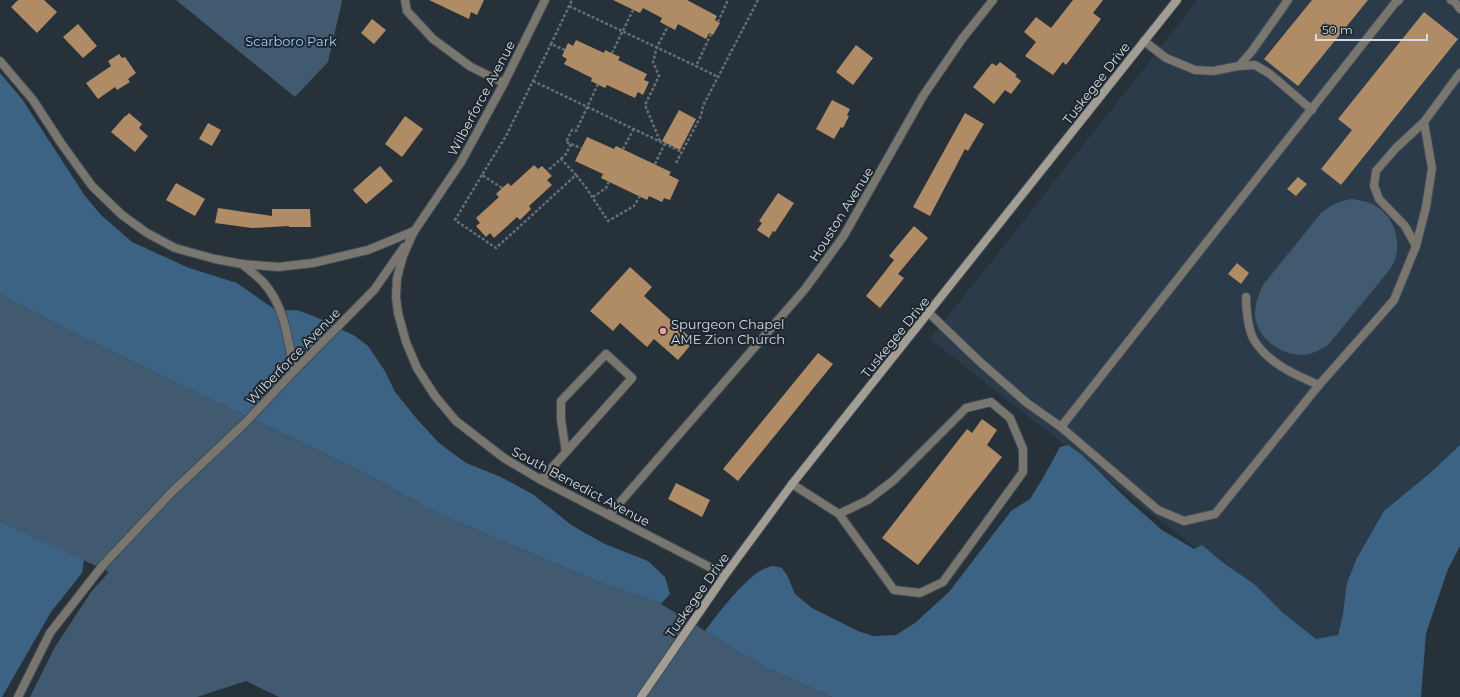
<svg xmlns="http://www.w3.org/2000/svg" width="1460" height="697" font-family="Montserrat,sans-serif">
<style>
.built{fill:#2b3b49}
.green{fill:#415a70}
.forest{fill:#3c6383}
.building{fill:#af8c65}
.lines{fill:none;stroke-linecap:round;stroke-linejoin:round}
.lane-casing{stroke:#434c55;stroke-width:10}
.street-casing{stroke:#434c55;stroke-width:10}
.secondary-casing{stroke:#434c55;stroke-width:10}
.path{stroke:#666f77;stroke-width:2.5;stroke-dasharray:3 2;stroke-linecap:butt}
.lane{stroke:#797670;stroke-width:8}
.street{stroke:#797670;stroke-width:8}
.secondary{stroke:#a29e94;stroke-width:8}
.poi-dot{fill:#f59b99;stroke:#1d2730;stroke-width:1.5}
.labels{text-anchor:middle;stroke-width:4;stroke-linejoin:round;paint-order:stroke}
.park-label{font-size:13px;fill:#9dcef8;stroke:#1d2730}
.street-label{font-size:13px;fill:#d5dbe1;stroke:#1d2730}
.poi-label{font-size:13px;fill:#d5dbe1;stroke:#1d2730;text-anchor:start}
</style>
<rect width="100%" height="100%" fill="#27313a"/>
<!-- built -->
<path class="built" d="M1198 0H1460V464L1325 650 930 339Z"/>
<!-- green -->
<g class="green">
<path d="M176 0H341L342 1 328 62 295 97Z"/>
<path d="M1352 199C1358 200 1364 201 1370 203 1392 212 1402 238 1395 260 1393 265 1390 269 1387 273L1329 344C1321 350 1311 355 1301 355 1280 355 1256 337 1255 315 1255 304 1258 295 1263 285L1321 213C1331 205 1339 201 1352 199Z"/>
<path d="M0 294 77 335 356 469 441 515 599 582 661 604 766 668 832 697H279L246 681 197 697H30L55 647 91 592 109 572 0 521Z"/>
</g>
<!-- forest -->
<g class="forest">
<path d="M0 73 22 99 85 196 101 215 132 242 189 268 237 283 277 311 297 310 316 317 355 336 368 346 385 371 395 392 417 419 439 443 466 463 501 477 534 495 570 524 585 533 605 544 648 561 665 577 670 594 661 604 599 582 441 515 356 469 77 335 0 294Z"/>
<path d="M1068 445 1081 454 1129 501 1162 530 1194 549 1202 545 1222 562 1254 584 1283 613 1316 639 1338 635 1343 614 1347 583 1357 558 1384 511 1429 474 1460 445V546L1448 569 1426 633 1421 697H832L766 668 705 631C718 614 751 568 773 566 775 566 779 567 782 568L787 575 795 594 812 608 858 631 873 636 896 635 915 623 949 592 1011 511 1030 499 1043 478 1060 447Z"/>
<path d="M0 521 84 560 82 573 51 612 2 697H0Z"/>
</g>
<!-- building -->
<g class="building">
<path d="M18 0H44L57 12 37 33 11 7Z"/>
<path d="M429 0H484L477 15 471 12 469 19Z"/>
<path d="M613 0H687L717 16 715 20 720 23 713 35 709 33 706 39 678 24 675 30 660 22 662 18 643 8 640 13Z"/>
<path d="M1073 0H1103L1093 13 1101 19 1066 65 1063 62 1053 75 1025 56 1036 42 1024 32 1036 17 1051 28Z"/>
<path d="M1312 0H1368L1298 86 1264 59Z"/>
<path d="M1424 12 1458 39 1341 185 1321 169 1352 130 1338 119Z"/>
<path d="M372 19 386 30 374 44 361 33Z"/>
<path d="M78 24 97 46 83 58 63 37Z"/>
<path d="M576 40 604 53 605 50 620 57 618 60 647 74 644 80 649 82 643 95 638 92 635 98 607 85 605 88 591 81 592 78 564 64 567 59 562 56 568 43 573 46Z"/>
<path d="M856 45 873 58 853 85 836 72Z"/>
<path d="M119 54 122 58 125 57 136 73 128 79 130 82 117 90 115 87 98 99 86 83 111 66 108 61Z"/>
<path d="M1000 62 1017 75 1015 76 1021 81 1011 94 1005 90 994 104 973 87 992 63 996 66Z"/>
<path d="M832 100 850 109 847 115 849 116 843 128 841 127 834 139 816 129Z"/>
<path d="M679 110 696 119 680 150 662 141Z"/>
<path d="M129 113 142 124 139 128 148 136 135 152 111 132 125 116H126Z"/>
<path d="M965 113 984 124 968 151 965 149 930 216 913 207Z"/>
<path d="M405 116 423 129 402 157 385 144Z"/>
<path d="M208 123 221 130 212 146 199 139Z"/>
<path d="M587 137 614 149 616 146 671 172 669 175 679 180 670 200 664 198 662 202 649 196 647 200 601 178 603 174 575 161Z"/>
<path d="M534 165 538 169 542 166 552 176 547 180 552 185 529 206 531 209 520 220 517 217 494 238 490 233 486 237 476 226 480 223 476 218 499 197 496 194 502 188 508 183 511 186Z"/>
<path d="M380 166 393 181 366 204 353 190Z"/>
<path d="M1298 177 1307 184 1296 196 1287 189Z"/>
<path d="M176 183 205 199 195 216 166 200Z"/>
<path d="M778 193 794 203 775 232 773 231 769 238 757 230 762 223 759 221Z"/>
<path d="M218 208 272 216V209H310L311 227H289V226L252 228 215 223Z"/>
<path d="M914 226 928 238 898 274 904 278 880 308 866 296 894 260 889 256Z"/>
<path d="M1237 263 1249 273 1241 284 1228 274Z"/>
<path d="M630 267 652 287 644 296 694 341 678 360 654 339 647 347 620 323 613 331 590 311Z"/>
<path d="M818 353 833 364 738 481 723 469Z"/>
<path d="M982 419 997 430 987 445 1002 457 918 565 882 538 967 429 972 433Z"/>
<path d="M676 483 710 500 702 517 668 499Z"/>
</g>
<g class="lines">
<!-- lane casing -->
<g class="lane-casing">
<g id="lane">
<path d="M405 0 407 11 433 39 471 67 504 83"/>
<path d="M1399 0 1395 3 1061 427 1158 510 1184 521 1215 514 1319 385 1394 300 1416 246 1426 207 1432 168 1424 122 1460 73"/>
<path d="M1451 0 1455 2 1460 9"/>
<path d="M1144 41 1166 58 1195 70 1213 71 1239 66 1252 51 1288 0"/>
<path d="M1239 66 1255 65 1270 74 1312 110"/>
<path d="M1416 246 1405 226 1379 199 1374 186 1376 171 1396 148 1424 122"/>
<path d="M1246 297C1246 308 1248 330 1254 340 1268 363 1295 375 1319 385"/>
<path d="M929 313 979 361 1027 403 1061 427"/>
<path d="M541 480 632 378 606 354 561 401V420L566 452"/>
<path d="M792 484 839 514 868 500 894 480 966 408 991 402 1010 418 1023 449V472L943 582 920 593 894 590 839 514"/>
</g>
</g>
<!-- street casing -->
<g class="street-casing">
<g id="street">
<path d="M0 61 33 100 61 143 92 186 122 215 147 233 175 248 215 259 242 264 278 267 313 263 368 250 414 231 403 256 397 278 396 297 398 313 406 342 417 368 435 396 456 421 504 458 541 480 725 575"/>
<path d="M411 236 461 162 504 83 545 0"/>
<path d="M242 264C249 270 257 276 263 282 285 306 288 340 294 371"/>
<path d="M609 515 805 289 843 237 923 96 962 39 993 0"/>
<path d="M18 697 50 633 103 565 171 493 246 422 294 371 374 290 404 247"/>
</g>
</g>
<!-- secondary casing -->
<g class="secondary-casing">
<path id="secondary" d="M641 697 725 575 792 484 1177 0"/>
</g>
<!-- path -->
<g class="path">
<path d="M569 6 696 66"/>
<path d="M718 22 728 0"/>
<path d="M711 34 696 66 718 77"/>
<path d="M565 50 551 44 572 0"/>
<path d="M612 53 633 10"/>
<path d="M533 81 682 152"/>
<path d="M660 141 645 105 659 76 653 62 657 47 668 26"/>
<path d="M571 144 581 148"/>
<path d="M623 149 634 128"/>
<path d="M561 159 566 154 571 144 566 142 572 130 576 131 598 84"/>
<path d="M676 163 701 116 703 106 758 0"/>
<path d="M655 164 665 143"/>
<path d="M482 175 455 220 496 248 576 175 561 159 547 171"/>
<path d="M576 175 585 186 608 221 634 206 640 196"/>
<path d="M502 188 482 175 506 136 551 44"/>
<path d="M593 197 606 188 609 181"/>
</g>
<!-- lane -->
<use href="#lane" class="lane"/>
<!-- street -->
<use href="#street" class="street"/>
<!-- secondary -->
<use href="#secondary" class="secondary"/>
</g>
<!-- markers -->
<circle class="poi-dot" cx="663" cy="331" r="4"/>
<g class="labels">
<!-- park labels -->
<g class="park-label">
<text x="291" y="46">Scarboro Park</text>
</g>
<!-- street labels -->
<g class="street-label">
<text transform="translate(1096 83) rotate(-52)" y="5">Tuskegee Drive</text>
<text transform="translate(481 98) rotate(-62)" y="5">Wilberforce Avenue</text>
<text transform="translate(841 214) rotate(-58)" y="5">Houston Avenue</text>
<text transform="translate(895 337) rotate(-51)" y="5">Tuskegee Drive</text>
<text transform="translate(293 356) rotate(-46)" y="5">Wilberforce Avenue</text>
<text transform="translate(581 486) rotate(28)" y="5">South Benedict Avenue</text>
<text transform="translate(697 595) rotate(-55)" y="5">Tuskegee Drive</text>
</g>
<!-- poi labels -->
<g class="poi-label">
<text x="671" y="329">Spurgeon Chapel<tspan x="671" dy="15">AME Zion Church</tspan></text>
</g>
</g>
<!-- scale -->
<path d="M1316 34v6h111v-6" fill="none" stroke="#d5dbe1" stroke-width="2"/>
<text x="1322" y="34" font-size="12" fill="#d5dbe1" stroke="#1d2730" stroke-width="3" paint-order="stroke">50 m</text>
</svg>
